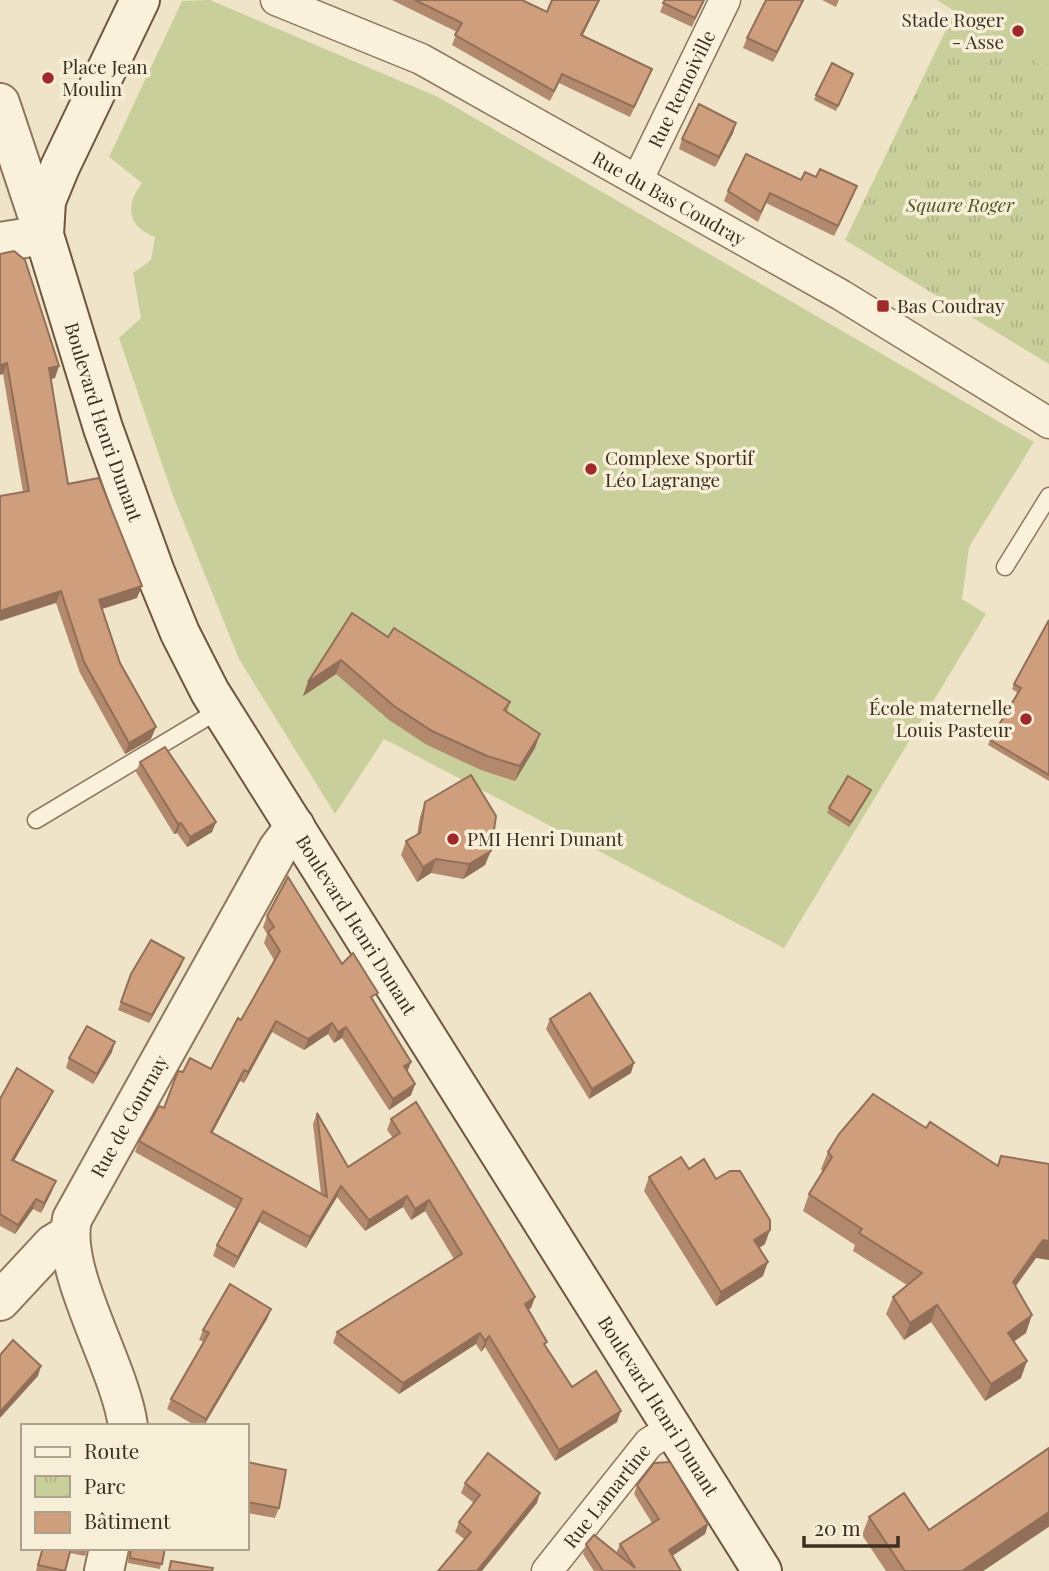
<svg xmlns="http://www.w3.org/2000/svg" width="1049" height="1571" font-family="'Playfair Display',serif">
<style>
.park{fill:url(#park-tufts)}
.pitch{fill:#c9cf9b}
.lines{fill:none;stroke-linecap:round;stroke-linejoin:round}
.service-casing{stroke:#8d765c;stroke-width:19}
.minor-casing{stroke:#8d765c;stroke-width:33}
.tertiary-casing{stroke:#8d765c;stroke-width:42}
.secondary-casing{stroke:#6f573f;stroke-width:42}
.service{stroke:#faf1dc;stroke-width:16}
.minor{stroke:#faf1dc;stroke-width:30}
.tertiary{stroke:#faf1dc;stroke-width:38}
.secondary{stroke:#faf1dc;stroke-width:38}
.wall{fill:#b2896c}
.shaded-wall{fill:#916f58}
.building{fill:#cf9f7d;stroke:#916f58;stroke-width:2}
.poi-dot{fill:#9e2a2b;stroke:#f7eed8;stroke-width:2.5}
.labels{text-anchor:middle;stroke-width:7;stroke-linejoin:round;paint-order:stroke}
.poi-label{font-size:19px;fill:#3d2e20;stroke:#f7eed8;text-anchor:start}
.street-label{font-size:19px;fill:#3d2e20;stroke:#f7eed8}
.park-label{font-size:19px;font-style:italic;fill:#4d5a26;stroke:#f7eed8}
</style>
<defs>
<pattern id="park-tufts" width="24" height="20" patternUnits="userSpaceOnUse" patternTransform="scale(1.75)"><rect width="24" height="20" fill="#c9cf9b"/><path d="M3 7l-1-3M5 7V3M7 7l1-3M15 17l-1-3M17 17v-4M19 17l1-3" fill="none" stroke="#aeb285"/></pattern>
</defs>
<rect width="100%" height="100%" fill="#f0e4c8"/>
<!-- park -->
<path class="park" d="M955 11 1049 70V364L845 240Z"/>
<!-- pitch -->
<g class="pitch">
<path d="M210 0 438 97 1034 442 969 547 962 599 986 614 784 948 384 739 335 814 239 659 173 496 119 338 141 318 133 273 151 260 155 237C127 227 125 205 142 183L109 157 182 1Z"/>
<path d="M937 0H1049V70Z"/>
</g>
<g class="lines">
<!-- service casing -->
<g class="service-casing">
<g id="service">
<path d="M1005 567 1049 496"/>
<path d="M36 820 221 709"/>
</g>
</g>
<!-- minor casing -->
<g class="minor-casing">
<g id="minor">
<path id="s1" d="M276 0 421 59 841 295 1049 423"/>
<path id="s2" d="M638 179 725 0"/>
<path id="s3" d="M547 1571 649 1443 673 1428"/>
</g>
</g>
<!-- tertiary casing -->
<g class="tertiary-casing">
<g id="tertiary">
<path d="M0 103 44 235 0 242"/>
<path d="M0 1301 53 1244 68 1235"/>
<path id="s4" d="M128 1426C120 1366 60 1273 72 1219L278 849 295 826"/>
<path d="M104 1571 109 1548"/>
</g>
</g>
<!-- secondary casing -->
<g class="secondary-casing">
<g id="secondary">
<path id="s5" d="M140 0 60 167 46 201 44 235 103 428 155 572 180 633 210 692 762 1571"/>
</g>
</g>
<!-- service -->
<use href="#service" class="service"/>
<!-- minor -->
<use href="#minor" class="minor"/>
<!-- tertiary -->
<use href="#tertiary" class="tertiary"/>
<!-- secondary -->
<use href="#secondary" class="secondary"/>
</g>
<!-- wall -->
<g class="wall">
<path d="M392 0H522L582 36 652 69 630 117 559 83 550 101 452 45 457 32Z"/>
<path d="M665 0H704L692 27 660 12Z"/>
<path d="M766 0H804L773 62 743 48 747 38Z"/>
<path d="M822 0H839L836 7Z"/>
<path d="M853 74 836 111 814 100 816 95Z"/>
<path d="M736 123 733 133 715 167 679 149 682 139Z"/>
<path d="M816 177 857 186 834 236 766 203 758 222 724 201 728 191Z"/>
<path d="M0 254 55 378 51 379 68 484 137 598 102 609 120 663 151 739 125 754 80 673 56 603 23 492 3 374Z"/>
<path d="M352 613 388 637 510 702 507 712 535 748 515 781 481 770 427 745 389 720 336 674 303 696 308 682Z"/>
<path d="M1049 620V781L988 745 990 740 1018 693 1012 689 1014 684Z"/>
<path d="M140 762 216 822 212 832 187 847 177 833 174 834 136 772Z"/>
<path d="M871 790 869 795 849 827 827 813 829 808Z"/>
<path d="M425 802 485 865 463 879 431 873 417 882 401 855 406 841 417 834 420 817Z"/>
<path d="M267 916 342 964 374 1002 408 1072 415 1084 411 1095 389 1110 342 1038 334 1043 328 1034 304 1050 272 1032 244 1083 240 1081 212 1133 321 1194 313 1124 317 1113 348 1167 393 1138 387 1130 391 1119 535 1297 531 1308 528 1310 546 1347 572 1387 617 1422 555 1461 485 1347 481 1352 476 1344 399 1394 333 1343 337 1332 454 1259 425 1211 411 1220 403 1207 365 1231 337 1197 306 1248 259 1222 234 1268 213 1256 217 1245 236 1209 135 1152 139 1141 164 1108 183 1072 211 1069 241 1020 274 960 264 943 267 934 263 927Z"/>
<path d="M181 966 149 1023 118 1010 131 974Z"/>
<path d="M550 1019 631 1073 589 1099 546 1029Z"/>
<path d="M112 1052 93 1084 66 1068 69 1058Z"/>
<path d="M0 1099 49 1100 14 1161 52 1191 41 1213 33 1209 15 1234 0 1226Z"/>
<path d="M926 1128 997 1166 1001 1156 1036 1258 1016 1286 1026 1333 1014 1341 1021 1378 985 1401 931 1322 904 1340 886 1314 893 1297 907 1285 853 1251 855 1245 803 1211 809 1194 823 1172 821 1169 828 1152Z"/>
<path d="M689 1169 716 1179 765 1244 759 1248 763 1276 716 1306 644 1191 649 1177Z"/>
<path d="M271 1309 267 1319 204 1426H196L167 1409 171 1399 204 1342 199 1340 203 1330Z"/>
<path d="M1049 1448V1527L983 1571H886L862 1535 869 1517 929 1530Z"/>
<path d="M247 1462 279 1508 275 1518 247 1513Z"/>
<path d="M465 1483 537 1503 464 1539 455 1532 459 1522 474 1503 461 1493Z"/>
<path d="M637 1485 708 1524 705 1534 672 1556 681 1571H594L583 1554 586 1544 616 1553 620 1544 652 1523 634 1494Z"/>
<path d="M42 1548H88L85 1556 70 1553 65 1571H36Z"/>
<path d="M129 1548H165L160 1569 128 1563Z"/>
</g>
<!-- shaded-wall -->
<g class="shaded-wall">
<path d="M599 0H600L578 45 581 35Z"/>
<path d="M803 0H804L773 62 777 52Z"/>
<path d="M736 123 733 133 715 167 719 157Z"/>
<path d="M857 186 853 196 834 236 838 226Z"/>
<path d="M7 363 3 374 0 375V365Z"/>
<path d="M59 366 55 378 45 380 49 368Z"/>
<path d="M142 586 137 598 95 611 99 600Z"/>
<path d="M61 591 56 603 0 621V611Z"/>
<path d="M341 660 336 674 303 696 308 682Z"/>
<path d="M156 727 151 739 125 754 129 743Z"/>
<path d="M540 734 535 748 515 781 520 766Z"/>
<path d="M871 790 869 795 849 827 851 822Z"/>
<path d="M216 822 212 832 187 847 190 837Z"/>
<path d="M181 823 177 833 174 834 178 824Z"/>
<path d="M491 851 485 865 463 879 469 864Z"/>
<path d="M436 859 431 873 417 882 423 867Z"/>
<path d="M184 958 181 966 149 1023 152 1015Z"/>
<path d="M276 1021 272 1032 244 1083 248 1072Z"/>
<path d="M332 1023 328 1034 304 1050 308 1039Z"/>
<path d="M346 1027 342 1038 334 1043 338 1032Z"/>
<path d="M115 1042 112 1052 93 1084 97 1074Z"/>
<path d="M411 1062 407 1073 404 1066Z"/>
<path d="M634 1063 631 1073 589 1099 592 1089Z"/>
<path d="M244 1070 240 1081 207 1143 211 1132Z"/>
<path d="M415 1084 411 1095 389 1110 393 1099Z"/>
<path d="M53 1091 49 1100 9 1169 12 1160Z"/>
<path d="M56 1181 52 1191 41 1213 44 1203Z"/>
<path d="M341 1186 337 1197 306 1248 310 1237Z"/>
<path d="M407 1196 403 1207 365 1231 369 1220Z"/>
<path d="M36 1199 33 1209 15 1234 18 1225Z"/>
<path d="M429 1200 425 1211 411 1220 415 1209Z"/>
<path d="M263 1211 259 1222 234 1268 238 1257Z"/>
<path d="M770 1230 765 1244 749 1254 754 1240Z"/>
<path d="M1043 1240 1049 1241V1260L1036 1258 1006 1299 1013 1282Z"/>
<path d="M768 1262 763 1276 716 1306 721 1292Z"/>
<path d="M535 1297 531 1308 521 1315 525 1304Z"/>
<path d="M937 1305 931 1322 904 1340 910 1323Z"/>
<path d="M271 1309 267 1319 203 1426 206 1419Z"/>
<path d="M1032 1315 1026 1333 1002 1350 1008 1333Z"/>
<path d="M480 1333 476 1344 399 1394 403 1383Z"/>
<path d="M489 1336 485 1347 481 1352 485 1341Z"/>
<path d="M1027 1361 1021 1378 985 1401 991 1384Z"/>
<path d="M41 1366 38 1376 0 1418V1412Z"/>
<path d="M621 1411 617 1422 555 1461 559 1450Z"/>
<path d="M540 1493 537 1503 482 1571H477Z"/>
<path d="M1049 1512V1526L983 1571H962Z"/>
<path d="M708 1524 705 1534 666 1560 669 1550Z"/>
</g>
<!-- building -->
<g class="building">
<path d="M415 0H522L547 12 552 0H599L581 35 652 69 634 107 562 74 554 91 455 35 462 23Z"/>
<path d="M665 0H704L695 18 663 3Z"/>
<path d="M766 0H803L777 52 747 38Z"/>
<path d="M832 63 853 74 838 106 816 95Z"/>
<path d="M699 104 736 123 719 157 682 139Z"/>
<path d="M746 154 801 180 805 172 816 177 820 169 857 186 838 226 770 193 761 212 728 191Z"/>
<path d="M14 251 25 260 59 366 49 368 68 484 99 478 142 586 99 600 120 663 156 727 129 743 84 662 61 591 0 611V496L29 491 7 363 0 365V254Z"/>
<path d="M352 613 388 637 394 628 510 702 504 710 540 734 520 766 487 756 432 731 394 706 341 660 308 682Z"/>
<path d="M1049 620V775L990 740 1021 688 1014 684Z"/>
<path d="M165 747 216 822 190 837 181 823 178 824 140 762Z"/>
<path d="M471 775 496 816 491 851 469 864 436 859 423 867 406 841 420 833 425 802Z"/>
<path d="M848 776 871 790 851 822 829 808Z"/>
<path d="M288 877 342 964 353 953 378 993 371 997 411 1062 404 1066 415 1084 393 1099 346 1027 338 1032 332 1023 308 1039 276 1021 248 1072 244 1070 211 1132 327 1197 317 1113 348 1167 400 1133 391 1119 416 1102 535 1297 525 1304 547 1342 544 1344 572 1387 596 1371 621 1411 559 1450 489 1336 485 1341 480 1333 403 1383 337 1332 462 1254 429 1200 415 1209 407 1196 369 1220 341 1186 310 1237 263 1211 238 1257 217 1245 242 1199 139 1141 159 1106 164 1108 178 1071 183 1072 190 1058 211 1069 238 1018 241 1020 280 951 268 932 274 927 267 916Z"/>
<path d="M151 940 184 958 152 1015 121 1002 131 974Z"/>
<path d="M590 993 634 1063 592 1089 550 1019Z"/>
<path d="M87 1026 115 1042 97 1074 69 1058Z"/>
<path d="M17 1068 53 1091 12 1160 56 1181 44 1203 36 1199 18 1225 0 1214V1099Z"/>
<path d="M873 1094 926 1128 930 1122 998 1166 1001 1156 1049 1164V1241L1043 1240 1013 1282 1032 1315 1008 1333 1027 1361 991 1384 937 1305 910 1323 893 1297 922 1273 859 1233 862 1229 809 1194 832 1157 828 1152 839 1134Z"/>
<path d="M681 1157 689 1169 704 1159 716 1179 730 1171H740L770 1220V1230L754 1240 768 1262 721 1292 649 1177Z"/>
<path d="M230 1284 271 1309 206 1419 171 1399 209 1333 203 1330Z"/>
<path d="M13 1340 41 1366 0 1412V1355Z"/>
<path d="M1049 1448V1512L962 1571H905L869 1517 904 1493 929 1530Z"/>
<path d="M488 1453 540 1493 477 1571H438L471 1532 459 1522 480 1495 465 1483Z"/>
<path d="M247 1462 286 1470 279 1508 247 1502Z"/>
<path d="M670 1462 708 1524 669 1550 681 1571H603L586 1544 594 1535 635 1568 620 1544 659 1519 637 1485 654 1463Z"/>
<path d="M43 1548H71L65 1571 38 1565Z"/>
<path d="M131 1548H165L162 1564 130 1558Z"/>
<path d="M171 1561 213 1568 212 1571H169Z"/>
</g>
<!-- markers -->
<g class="poi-dot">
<circle cx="1018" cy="31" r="7"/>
<circle cx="48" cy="78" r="7"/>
<rect x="876" y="299" width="14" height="14" rx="3.5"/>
<circle cx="591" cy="469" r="7"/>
<circle cx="1026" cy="719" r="7"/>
<circle cx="453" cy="839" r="7"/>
</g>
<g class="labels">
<!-- poi labels -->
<g class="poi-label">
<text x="1004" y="27" text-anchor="end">Stade Roger<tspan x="1004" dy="22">- Asse</tspan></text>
<text x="62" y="74">Place Jean<tspan x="62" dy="22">Moulin</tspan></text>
<text x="897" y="313">Bas Coudray</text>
<text x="605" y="465">Complexe Sportif<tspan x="605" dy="22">Léo Lagrange</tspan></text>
<text x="1012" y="715" text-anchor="end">École maternelle<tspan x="1012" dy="22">Louis Pasteur</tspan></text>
<text x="467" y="846">PMI Henri Dunant</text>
</g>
<!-- street labels -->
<g class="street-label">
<text dy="7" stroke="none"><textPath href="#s2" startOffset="100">Rue Remoiville</textPath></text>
<text dy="7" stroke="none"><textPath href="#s1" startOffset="441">Rue du Bas Coudray</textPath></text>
<text dy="7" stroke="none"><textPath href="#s5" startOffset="452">Boulevard Henri Dunant</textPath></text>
<text dy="7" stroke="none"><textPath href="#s5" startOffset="1018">Boulevard Henri Dunant</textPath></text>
<text dy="7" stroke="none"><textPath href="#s4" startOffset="334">Rue de Gournay</textPath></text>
<text dy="7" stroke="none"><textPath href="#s5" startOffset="1586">Boulevard Henri Dunant</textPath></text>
<text dy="7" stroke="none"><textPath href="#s3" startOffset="96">Rue Lamartine</textPath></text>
</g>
<!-- park labels -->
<g class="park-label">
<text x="960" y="212">Square Roger</text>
</g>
</g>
<!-- legend -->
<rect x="21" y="1424" width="228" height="126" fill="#f7eed8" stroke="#ada18e" stroke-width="2"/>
<rect x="35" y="1447" width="35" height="10" fill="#faf1dc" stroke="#ada18e" stroke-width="2"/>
<text x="84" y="1459" font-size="21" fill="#3d2e20">Route</text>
<rect x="35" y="1476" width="35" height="21" fill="url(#park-tufts)" stroke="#ada18e" stroke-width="2"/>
<text x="84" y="1494" font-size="21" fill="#3d2e20">Parc</text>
<rect x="35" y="1512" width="35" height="21" fill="#cf9f7d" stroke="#ada18e" stroke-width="2"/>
<text x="84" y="1529" font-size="21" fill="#3d2e20">Bâtiment</text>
<!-- scale -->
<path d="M804 1536v10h94v-10" fill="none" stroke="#3d2e20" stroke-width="3.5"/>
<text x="814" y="1536" font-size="21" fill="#3d2e20" stroke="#f7eed8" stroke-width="5" paint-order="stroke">20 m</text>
</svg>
